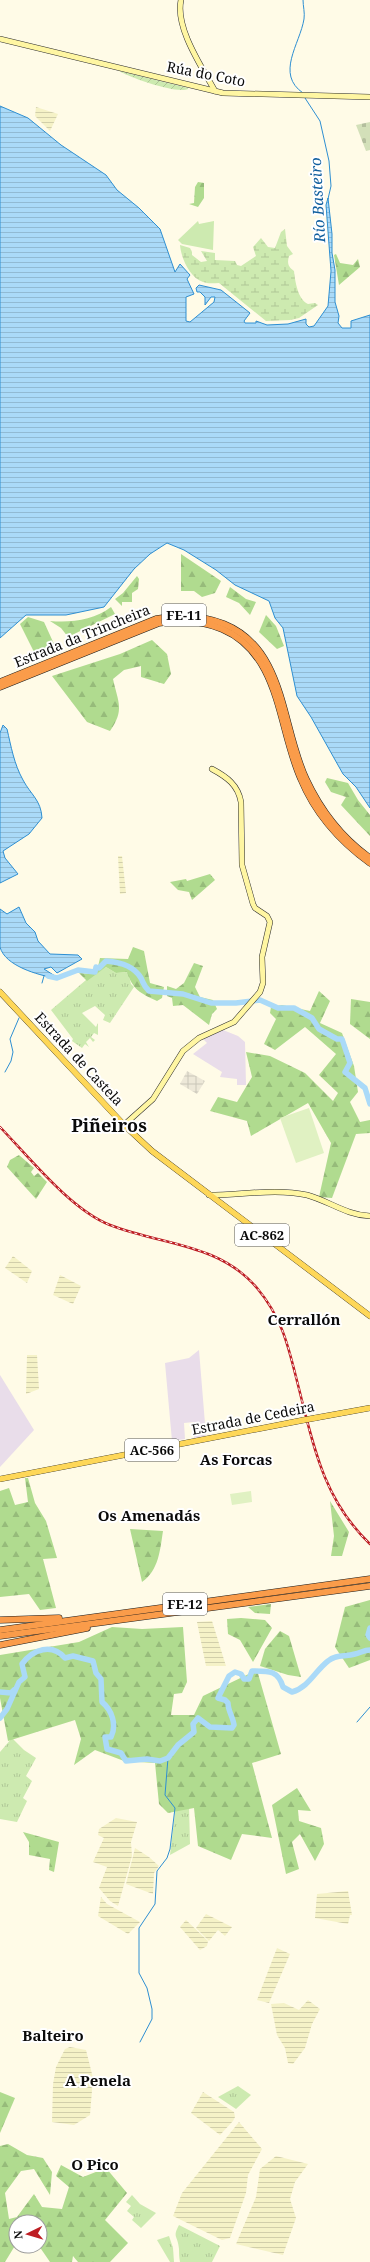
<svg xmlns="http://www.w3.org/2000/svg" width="370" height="2262" font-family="'Noto Serif',serif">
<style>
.industrial{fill:#e9ddea}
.farmland{fill:url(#farmland-rules)}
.grass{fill:url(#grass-tufts)}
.forest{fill:url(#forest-firs)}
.wetland{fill:url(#wetland-marsh)}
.cemetery{fill:url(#cemetery-stones)}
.park{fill:#cdeab0}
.garden{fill:url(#garden-furrows)}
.pitch{fill:#e0f1c2}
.plaza{fill:url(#plaza-grid)}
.water{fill:url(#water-rules);stroke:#2e8fd2}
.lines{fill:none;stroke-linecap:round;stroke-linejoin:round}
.stream{stroke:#2e8fd2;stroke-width:1}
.river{stroke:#aadaf8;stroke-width:5.5}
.secondary-casing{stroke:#2c2c2c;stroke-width:6}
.primary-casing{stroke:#1b1b1b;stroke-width:6}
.highway-casing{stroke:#1b1b1b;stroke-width:7}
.secondary{stroke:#fff6a2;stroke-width:5}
.primary{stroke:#fed758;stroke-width:5.5}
.highway{stroke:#fa9c4a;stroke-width:6}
.rail-casing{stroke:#be1e24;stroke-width:2.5}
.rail{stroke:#fff;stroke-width:1;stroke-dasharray:3;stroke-linecap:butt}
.primary-bridge-casing{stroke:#1b1b1b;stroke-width:6;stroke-linecap:butt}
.primary-bridge{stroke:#fed758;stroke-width:5.5}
.labels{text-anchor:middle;stroke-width:4;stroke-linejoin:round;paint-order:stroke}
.shield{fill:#fff;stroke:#545454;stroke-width:1}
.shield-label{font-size:13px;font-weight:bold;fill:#0a0a0a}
.street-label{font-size:14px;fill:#0a0a0a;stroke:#fff}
.water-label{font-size:15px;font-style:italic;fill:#115f9e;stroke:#fff}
.neighbourhood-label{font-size:15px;font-weight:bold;fill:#0a0a0a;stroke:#fff}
.district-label{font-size:18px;font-weight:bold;fill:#0a0a0a;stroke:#fff}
</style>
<defs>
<pattern id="farmland-rules" width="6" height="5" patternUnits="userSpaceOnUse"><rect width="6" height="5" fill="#f5f2c7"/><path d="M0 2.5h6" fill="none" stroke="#d1ceaa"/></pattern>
<pattern id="grass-tufts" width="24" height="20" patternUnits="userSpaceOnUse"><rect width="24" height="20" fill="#cdeab0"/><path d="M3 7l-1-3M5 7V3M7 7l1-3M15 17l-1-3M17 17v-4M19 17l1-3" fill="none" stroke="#afc796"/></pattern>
<pattern id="forest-firs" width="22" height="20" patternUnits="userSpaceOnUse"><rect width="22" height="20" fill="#b0db8f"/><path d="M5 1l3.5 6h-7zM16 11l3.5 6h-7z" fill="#96bb7a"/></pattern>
<pattern id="wetland-marsh" width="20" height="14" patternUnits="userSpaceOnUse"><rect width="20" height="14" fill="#cdeab0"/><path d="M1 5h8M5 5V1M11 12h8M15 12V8" fill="none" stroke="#afc796"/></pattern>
<pattern id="cemetery-stones" width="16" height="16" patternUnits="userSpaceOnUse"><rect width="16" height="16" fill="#d3e0b9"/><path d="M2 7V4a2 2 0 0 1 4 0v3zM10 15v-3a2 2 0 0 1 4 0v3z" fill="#b4bf9e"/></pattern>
<pattern id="garden-furrows" width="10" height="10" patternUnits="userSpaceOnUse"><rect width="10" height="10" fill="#cdeab0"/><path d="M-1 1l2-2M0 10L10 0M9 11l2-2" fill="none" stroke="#afc796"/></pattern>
<pattern id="plaza-grid" width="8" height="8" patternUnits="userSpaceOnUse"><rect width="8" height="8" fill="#ede8d8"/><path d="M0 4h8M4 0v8" fill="none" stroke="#cac6b8"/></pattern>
<pattern id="water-rules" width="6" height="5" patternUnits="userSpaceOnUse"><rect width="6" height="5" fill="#aadaf8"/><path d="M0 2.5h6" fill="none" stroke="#91bad3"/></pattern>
</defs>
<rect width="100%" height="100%" fill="#fffbe7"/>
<!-- industrial -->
<g class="industrial">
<path d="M223 1030 238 1036 245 1042 246 1085H237V1079L220 1077 222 1072 193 1054 207 1043 203 1039Z"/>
<path d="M199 1350 206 1436 194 1438V1422L184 1423 185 1439 172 1441 165 1363 189 1358Z"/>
<path d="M0 1375 34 1430 0 1467Z"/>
</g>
<!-- farmland -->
<g class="farmland">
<path d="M36 107 58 114 50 131 35 116Z"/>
<path d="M118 856H122L126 893 120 894Z"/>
<path d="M13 1256 32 1271 27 1283 5 1268Z"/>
<path d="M60 1275 81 1286 73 1304 53 1295Z"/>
<path d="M27 1355H37L39 1389 26 1394Z"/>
<path d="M212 1621 226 1666H206L197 1622Z"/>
<path d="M116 1818 137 1822 131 1842 132 1856 118 1906 110 1901 99 1888 107 1867 93 1862 104 1838 98 1835 99 1829Z"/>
<path d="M135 1848 149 1857 159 1866 154 1873 153 1894 126 1884Z"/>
<path d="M348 1891 352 1915H350L348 1924 315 1918 317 1894Z"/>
<path d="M101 1897 107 1904 140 1922 128 1934 98 1916Z"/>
<path d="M206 1914 232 1927 225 1936 218 1930 209 1941 196 1928Z"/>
<path d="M186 1920 208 1941 207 1946 200 1950 180 1927Z"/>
<path d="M277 1948 290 1954 269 2003 257 2000Z"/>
<path d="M308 2000 320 2009 312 2024 305 2048 293 2064 288 2063 285 2048 277 2035 271 2004 284 2003 299 2010Z"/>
<path d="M70 2047 86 2050 93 2078 90 2115 74 2125 52 2122 53 2084 56 2067 65 2049Z"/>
<path d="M203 2092 234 2112 235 2117 233 2121 220 2135 191 2113Z"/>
<path d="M239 2122 262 2149 248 2175 246 2193 230 2238 222 2240 173 2216 182 2193Z"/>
<path d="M276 2156 308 2164 295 2182 290 2199 296 2218 283 2255 236 2244 256 2197 260 2169Z"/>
</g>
<!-- grass -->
<g class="grass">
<path d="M106 967 116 973 128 972 131 984 134 987 110 1023 103 1020 105 1015 95 1006 82 1013 96 1027 98 1023V1035L94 1033 91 1037 95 1040 93 1042 90 1038 86 1042 89 1047 85 1044 82 1048 72 1041 73 1039 51 1010 86 980Z"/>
<path d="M12 1738 24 1750 36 1758 26 1776 32 1781 23 1798 27 1801 17 1822 0 1819V1752Z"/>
<path d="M176 1804 189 1806 190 1844 170 1855Z"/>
<path d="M238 2086 251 2095 236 2109 218 2097Z"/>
<path d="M132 2195 140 2204 156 2213 141 2228 132 2220 134 2217 127 2211 131 2206 126 2202Z"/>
<path d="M179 2225 220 2246 212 2262H180C179 2257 179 2253 179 2249 178 2235 172 2238 179 2225Z"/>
<path d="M169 2236 173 2248 174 2262H170L157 2240Z"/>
</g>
<!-- forest -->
<g class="forest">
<path d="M198 182 204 183V198L198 207 189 204 194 203 195 187Z"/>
<path d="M336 254 340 263 353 265 358 259 360 267 339 285 334 255Z"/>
<path d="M181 554 221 581 215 593 202 597 194 591H181Z"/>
<path d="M137 576 139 579 138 589 132 593V602H122V606L115 599 123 593Z"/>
<path d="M230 587 246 599 256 602 250 615 239 603 226 597Z"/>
<path d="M111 607 115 614 68 637 61 628 50 621C71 623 94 620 111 607Z"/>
<path d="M266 615 276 626 284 646 277 649 259 632Z"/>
<path d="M28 617 44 622 54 644 35 654 20 624Z"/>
<path d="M152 640 167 654 171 674 164 684 141 677V666L124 670 113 679C118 702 125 710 110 731L87 722 52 676 120 654Z"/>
<path d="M327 778 348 783 358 800 370 815V836L341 805 346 797 331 792 325 782Z"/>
<path d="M210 874 215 880 192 900 189 892 178 890 170 882 186 879 187 881Z"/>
<path d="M133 947 144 951 150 983 164 987 162 998 157 1001C140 993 133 990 127 972L116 973 106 967 87 981 79 973 92 974 97 971 100 958 128 959Z"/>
<path d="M194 963 203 966 195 987 200 997 213 1000 217 1009 212 1014 209 1025 183 1005 173 1006 172 998 167 996V986L176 989 184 983Z"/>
<path d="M319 991 330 1001 320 1023 342 1033 354 1066 358 1092 350 1102 360 1122 370 1120V1133L356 1134 332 1198 319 1197 331 1143 308 1103 251 1136 247 1121 210 1111 218 1097 237 1102 252 1077 246 1052 270 1056 305 1073 333 1101 338 1093 319 1075 336 1054 305 1027 275 1050 264 1044 276 1019 270 1013 271 1007 282 1005 310 1011Z"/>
<path d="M351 999 370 1002V1039L350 1024Z"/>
<path d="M19 1155 34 1168 31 1172 34 1176 38 1173 47 1182 36 1199 7 1167 10 1160Z"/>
<path d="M25 1478H28L35 1503 46 1521 57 1558 43 1559 56 1608 40 1610 29 1594 0 1597V1491L9 1488 15 1505 28 1502Z"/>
<path d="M330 1501 349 1532 342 1556H331L334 1536Z"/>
<path d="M130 1529 163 1531C160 1550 159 1570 142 1582Z"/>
<path d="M370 1600V1660L349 1668 335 1647 345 1607Z"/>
<path d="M271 1604 270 1614 255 1613 248 1607Z"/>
<path d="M241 1618 265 1620 272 1628 253 1662 240 1640 228 1634 227 1619Z"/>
<path d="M112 1627 142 1629 183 1627 187 1682 182 1693 174 1694 171 1715H194L203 1696 257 1670 281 1754 252 1763 272 1838 242 1834 231 1860 198 1846 194 1808 168 1813 159 1804 155 1763 124 1761 95 1750 74 1765 81 1739 75 1720 8 1741 0 1698V1655L79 1642Z"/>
<path d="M280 1631 289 1636 301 1677 288 1675 260 1666 265 1649Z"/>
<path d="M297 1788 311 1811 298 1810 299 1821 321 1828 324 1844 315 1861 300 1834 292 1842 299 1869 286 1874 272 1805Z"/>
<path d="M23 1832 59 1842 54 1872 49 1870 50 1859 29 1855V1842Z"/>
<path d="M0 2092 15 2098 0 2133Z"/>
<path d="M8 2144 27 2155 43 2158 52 2172 50 2195 34 2169 21 2171 5 2193 9 2219 17 2217 34 2194 42 2207 62 2209 69 2187 56 2176 61 2165 83 2177 106 2168 127 2193 105 2220 128 2243 110 2262H78L73 2256 72 2262H50L39 2246 40 2222H16V2244L5 2262H0V2146Z"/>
</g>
<!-- wetland -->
<path class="wetland" d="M285 229 287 246 293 254 289 256C287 263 288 267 294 271 295 281 298 300 308 304L315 303 318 305 299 318 290 320 266 321 219 283C214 283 208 284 203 282 190 278 181 258 180 245L190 248 192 252V255L201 262 207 261 201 251 215 253V260L235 261 237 265 241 266 256 256 253 247 261 238 268 247 275 248 281 232Z"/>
<!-- cemetery -->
<path class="cemetery" d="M370 122V150L366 151 356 125Z"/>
<!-- park -->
<path class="park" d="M198 221 199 224 214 221 213 250 182 244 178 240Z"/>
<!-- garden -->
<path class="garden" d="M119 71 188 88V89C176 94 131 78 119 71Z"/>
<!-- pitch -->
<g class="pitch">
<path d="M309 1108 324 1153 296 1163 280 1118Z"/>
<path d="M251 1491 252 1502 232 1505 230 1494Z"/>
</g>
<!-- plaza -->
<path class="plaza" d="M187 1071 205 1081 197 1094 180 1084Z"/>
<!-- water -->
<g class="water">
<path d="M0 106 28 118 61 145 106 175 117 190 139 208 160 229 175 272 180 264 190 275 187 279 194 294 186 297V321L190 322 214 302 215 297H211L205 305V297L200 292H197L196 288 199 285 221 290 250 313 244 321 245 323H256V321L267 325 288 324 306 319V324L309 327 314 326 328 306 331 271 326 205 328 198 332 234V253L335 270V302L339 316 338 323 342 328H351V321L370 315V808L356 787 343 774 311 717 297 696 283 628 275 618 269 601 235 585 216 570 184 550 167 543 150 554 134 569 104 607 66 615H26L0 638Z"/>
<path d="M3 725 7 729C11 746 14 764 23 780 31 795 41 800 42 818L29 834 3 851 5 858 18 874 0 883V733Z"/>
<path d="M19 907 26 923 35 932 38 941 50 954 78 955 82 959 57 973 51 967 44 969 55 976V978C38 975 5 966 0 947 0 936 0 921 0 909L7 914Z"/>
</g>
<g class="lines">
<!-- stream -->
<g class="stream">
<path d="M303 93C275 74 300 44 304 19 305 13 303 6 303 0"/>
<path d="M305 98 320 121 329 161 331 186 328 199"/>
<path d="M42 983 44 976"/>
<path d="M5 1072 11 1061 13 1052 10 1039 19 1018"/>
<path d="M357 1722 370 1707"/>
<path d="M140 2042 152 2019V2009L147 1988 139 1973V1928L155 1904 157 1871 167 1858 170 1849 175 1808 165 1795 168 1758"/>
</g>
<!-- river -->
<g class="river">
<path d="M48 976 57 978 78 970 95 972 96 967 99 968 106 961C119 962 134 966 141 978 144 984 143 985 149 991L183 994 211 1003H236L260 1000 278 1008H294L312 1018 319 1029 337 1039H342L350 1063 345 1072 365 1088 370 1104"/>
<path d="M370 1628 368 1635 370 1638"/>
<path d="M0 1692 11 1693 14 1690"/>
<path d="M0 1718 7 1709 19 1682 25 1677 22 1664C33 1649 52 1643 65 1658L73 1656 93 1661 96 1673 101 1679 102 1702C112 1710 117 1725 111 1737H105L107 1749 121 1753 126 1761 147 1759 160 1761 168 1758 178 1745 194 1732 193 1724 198 1718 210 1727 232 1728 234 1725C233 1717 228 1711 228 1703L225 1700 218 1698 229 1676 235 1672 241 1674 244 1679H249L252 1671C269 1671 278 1670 283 1687L292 1692C309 1687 315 1671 328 1661 336 1654 345 1657 355 1654 360 1653 364 1650 370 1650"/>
</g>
<!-- secondary casing -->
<g class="secondary-casing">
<g id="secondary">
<path d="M181 0C175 28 202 67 215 91"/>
<path d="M0 39 223 93 370 97"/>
<path d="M124 1125 153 1099 183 1051 199 1038 234 1022 260 992 263 983 262 957 270 922 267 916 255 908 253 904 242 865 241 802C238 785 227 777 212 769"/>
<path d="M209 1195C242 1195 275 1188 307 1195 329 1201 346 1215 370 1216"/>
</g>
</g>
<!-- primary casing -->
<g class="primary-casing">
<g id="primary">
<path d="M0 992 124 1125 152 1151 370 1316"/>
<path d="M315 1418 370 1408"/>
<path d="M0 1479 304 1420"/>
</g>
</g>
<!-- highway casing -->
<g class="highway-casing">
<g id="highway">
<path d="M0 682 156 619C180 614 201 615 224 624 286 649 281 727 306 779 320 809 342 838 370 858"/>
<path d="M0 687 159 623C181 619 201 620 222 629 281 654 278 728 301 779 315 813 341 842 370 863"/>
<path d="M0 1620 59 1618"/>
<path d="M0 1630 370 1579"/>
<path d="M0 1636 370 1586"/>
<path d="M0 1645 87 1628"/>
</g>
</g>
<!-- secondary -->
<use href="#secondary" class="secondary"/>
<!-- primary -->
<use href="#primary" class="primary"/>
<!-- highway -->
<use href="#highway" class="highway"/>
<!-- rail casing -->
<g class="rail-casing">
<path id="rail" d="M0 1127C29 1157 71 1210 110 1225 161 1245 219 1243 257 1288 282 1318 288 1345 297 1381 313 1443 322 1498 370 1544"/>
</g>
<!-- rail -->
<use href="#rail" class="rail"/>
<!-- primary-bridge casing -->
<g class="primary-bridge-casing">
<path id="primary-bridge" d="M304 1420 315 1418"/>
</g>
<!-- primary-bridge -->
<use href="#primary-bridge" class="primary-bridge"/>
</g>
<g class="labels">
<!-- shield labels -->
<g class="shield">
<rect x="162" y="604" width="44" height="22" rx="3"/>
<rect x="235" y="1224" width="54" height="22" rx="3"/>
<rect x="125" y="1439" width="54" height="22" rx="3"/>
<rect x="163" y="1593" width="44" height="22" rx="3"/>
</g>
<g class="shield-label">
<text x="184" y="620">FE-11</text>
<text x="262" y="1240">AC-862</text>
<text x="152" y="1455">AC-566</text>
<text x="185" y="1609">FE-12</text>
</g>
<!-- street labels -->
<g class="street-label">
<text transform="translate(206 74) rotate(11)" y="5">Rúa do Coto</text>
<text transform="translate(82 636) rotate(-22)" y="5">Estrada da Trincheira</text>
<text transform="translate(79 1059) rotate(47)" y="5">Estrada de Castela</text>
<text transform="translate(253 1418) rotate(-11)" y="5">Estrada de Cedeira</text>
</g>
<!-- water labels -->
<g class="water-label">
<text transform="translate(318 200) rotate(-93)" y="5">Río Basteiro</text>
</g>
<!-- neighbourhood labels -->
<g class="neighbourhood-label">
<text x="304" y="1325">Cerrallón</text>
<text x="236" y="1465">As Forcas</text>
<text x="149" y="1521">Os Amenadás</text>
<text x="53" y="2041">Balteiro</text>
<text x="98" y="2086">A Penela</text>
<text x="95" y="2170">O Pico</text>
</g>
<!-- district labels -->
<g class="district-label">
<text x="109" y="1132">Piñeiros</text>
</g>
</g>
<!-- north arrow -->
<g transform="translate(28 2234) rotate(265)"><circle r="19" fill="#ffffff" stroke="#9d9d9d"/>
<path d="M0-3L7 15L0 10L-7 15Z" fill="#be1e24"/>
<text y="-6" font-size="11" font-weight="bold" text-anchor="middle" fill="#0a0a0a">N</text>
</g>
</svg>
